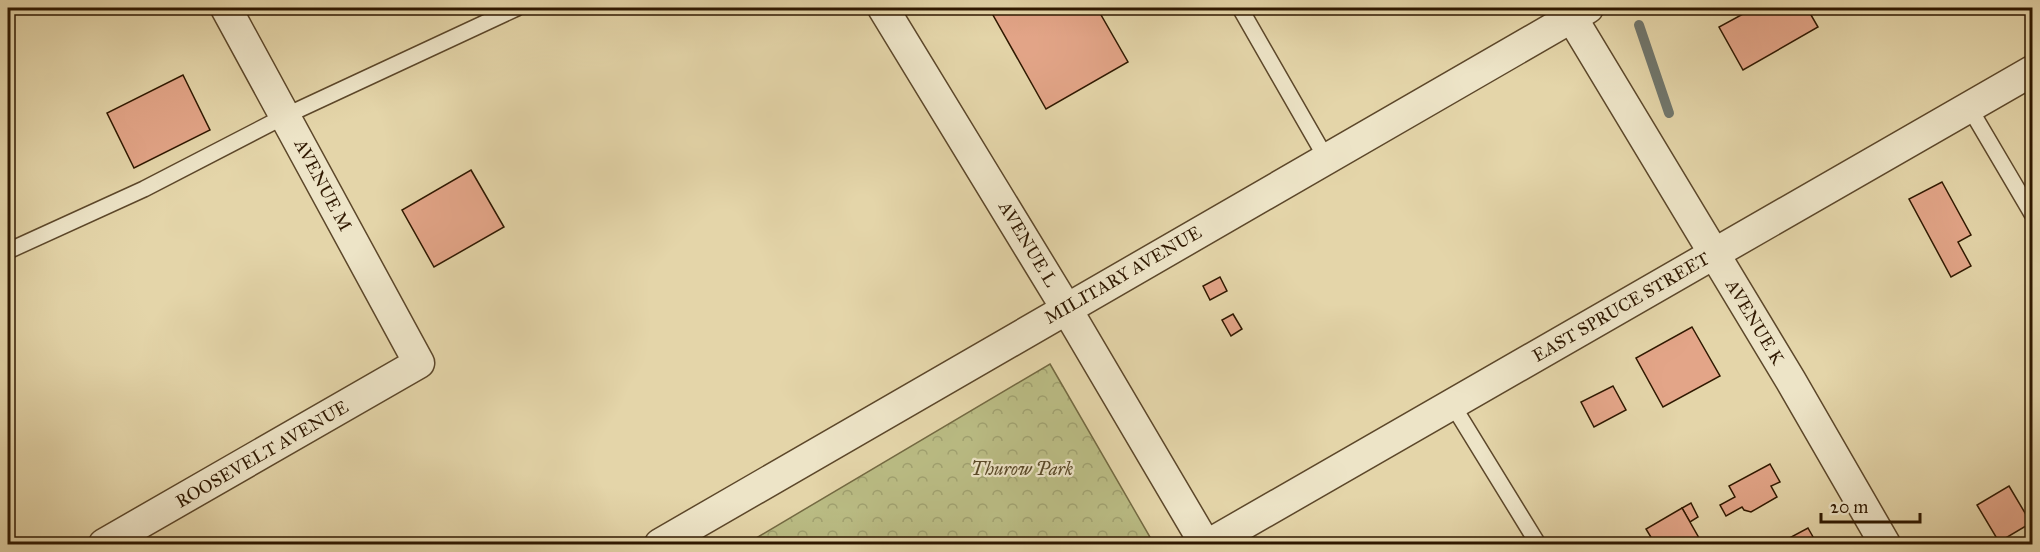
<svg xmlns="http://www.w3.org/2000/svg" width="2040" height="552" font-family="'IM FELL Great Primer',serif">
<style>
.park{fill:url(#park-crowns);stroke:#746a42;stroke-width:1.5}
.lines{fill:none;stroke-linecap:round;stroke-linejoin:round}
.stream{stroke:#70766c;stroke-width:10}
.building{fill:#e3a588;stroke:#2f1800;stroke-width:1.5}
.lane-casing{stroke:#5c472a;stroke-width:18}
.street-casing{stroke:#5c472a;stroke-width:33}
.lane{stroke:#ede4c7;stroke-width:15}
.street{stroke:#ede4c7;stroke-width:30}
.labels{text-anchor:middle;stroke-width:4.5;stroke-linejoin:round;paint-order:stroke}
.street-label{font-size:18px;fill:#2f1800;stroke:#ede4c7}
.park-label{font-size:18px;font-style:italic;fill:#594928;stroke:#ede4c7}
</style>
<defs>
<pattern id="park-crowns" width="20" height="18" patternUnits="userSpaceOnUse" patternTransform="scale(1.5)"><rect width="20" height="18" fill="#babc84"/><path d="M2 6a3 3 0 1 1 6 0M12 15a3 3 0 1 1 6 0" fill="none" stroke="#a0a170"/></pattern>
</defs>
<rect width="100%" height="100%" fill="#e4d5a9"/>
<filter id="stains"><feTurbulence type="fractalNoise" baseFrequency=".00333" numOctaves="4"/><feColorMatrix values="0 0 0 0 .2 0 0 0 0 .09 0 0 0 0 .02 0 0 0 .5 -.17"/></filter>
<radialGradient id="worn" r=".72"><stop offset=".6" stop-color="#630" stop-opacity="0"/><stop offset="1" stop-color="#630" stop-opacity=".3"/></radialGradient>
<!-- park -->
<path class="park" d="M1050 364 1154 544H746Z"/>
<g class="lines">
<!-- stream -->
<path class="stream" d="M1639 25 1669 113"/>
</g>
<!-- building -->
<g class="building">
<path d="M989 8H1097L1128 62 1046 109Z"/>
<path d="M1754 8H1807L1818 27 1743 70 1719 27Z"/>
<path d="M183 75 210 130 134 168 107 113Z"/>
<path d="M471 170 504 227 434 267 402 210Z"/>
<path d="M1942 182 1971 235 1958 242 1971 266 1951 277 1909 199Z"/>
<path d="M1220 277 1227 291 1210 300 1203 286Z"/>
<path d="M1233 314 1242 329 1231 336 1222 320Z"/>
<path d="M1692 327 1720 376 1663 407 1636 358Z"/>
<path d="M1613 386 1626 410 1594 427 1581 402Z"/>
<path d="M1770 464 1780 482 1771 486 1777 497 1751 512 1744 510 1742 507 1726 516 1720 505 1735 497 1729 486Z"/>
<path d="M2009 486 2031 523 1999 542 1977 505Z"/>
<path d="M1691 503 1698 517 1690 522 1682 508Z"/>
<path d="M1682 508 1699 538 1687 544H1655L1646 529Z"/>
<path d="M1808 528 1817 544H1778Z"/>
</g>
<g class="lines">
<!-- lane casing -->
<g class="lane-casing">
<g id="lane">
<path d="M1240 8 1326 158"/>
<path d="M1969 107 2032 214"/>
<path d="M8 251 144 189 285 116 517 8"/>
<path d="M1452 404 1538 544"/>
</g>
</g>
<!-- street casing -->
<g class="street-casing">
<g id="street">
<path d="M883 8 1066 308 1205 544"/>
<path d="M1566 8 1791 381 1885 544"/>
<path d="M104 544 419 363 226 8"/>
<path d="M660 544 1588 8"/>
<path d="M1209 544 2032 71"/>
</g>
</g>
<!-- lane -->
<use href="#lane" class="lane"/>
<!-- street -->
<use href="#street" class="street"/>
</g>
<g class="labels">
<!-- street labels -->
<g class="street-label">
<text transform="translate(323 185) rotate(62)" y="6">AVENUE M</text>
<text transform="translate(1028 244) rotate(59)" y="6">AVENUE L</text>
<text transform="translate(1123 275) rotate(-30)" y="6">MILITARY AVENUE</text>
<text transform="translate(1621 307) rotate(-30)" y="6">EAST SPRUCE STREET</text>
<text transform="translate(1755 322) rotate(59)" y="6">AVENUE K</text>
<text transform="translate(262 454) rotate(-30)" y="6">ROOSEVELT AVENUE</text>
</g>
<!-- park labels -->
<g class="park-label">
<text x="1022" y="475">Thurow Park</text>
</g>
</g>
<!-- margin -->
<rect width="2040" height="552" fill="none" stroke="#e4d5a9" stroke-width="30"/>
<rect x="9" y="9" width="2022" height="534" fill="none" stroke="#2f1800" stroke-width="3"/>
<rect x="15" y="15" width="2010" height="522" fill="none" stroke="#2f1800" stroke-width="1.5"/>
<!-- scale -->
<path d="M1821 513v9h99v-9" fill="none" stroke="#2f1800" stroke-width="3"/>
<text x="1830" y="513" font-size="18" fill="#2f1800" stroke="#ede4c7" stroke-width="4.5" paint-order="stroke">20 m</text>
<rect width="100%" height="100%" filter="url(#stains)"/>
<rect width="100%" height="100%" fill="url(#worn)"/>
</svg>
